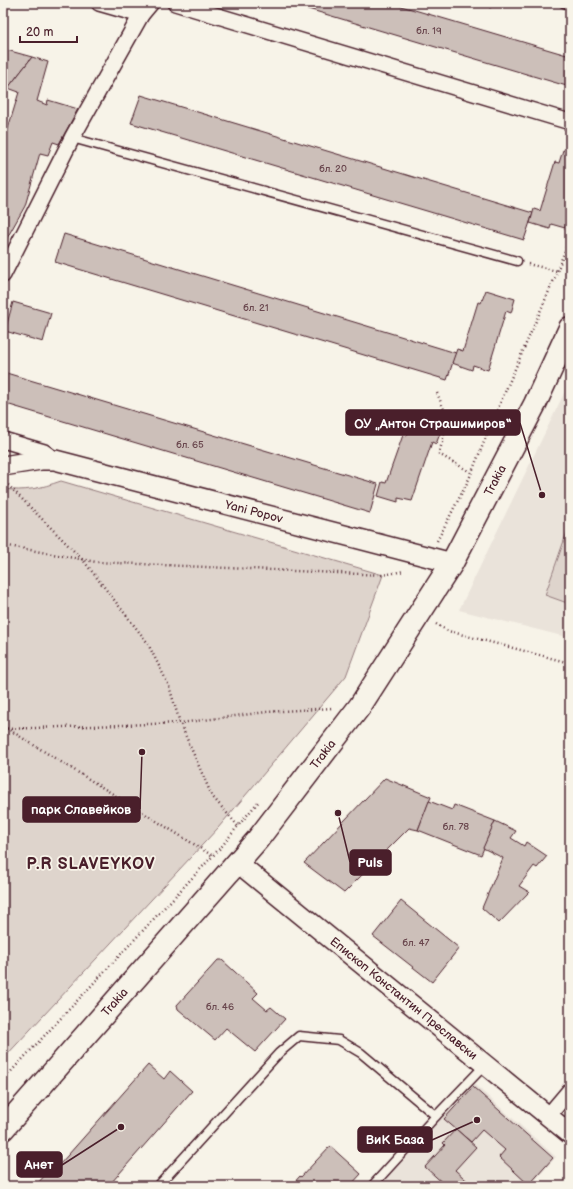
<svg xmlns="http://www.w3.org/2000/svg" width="573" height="1189" font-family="'Balsamiq Sans',sans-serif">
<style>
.built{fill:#eae3da}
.green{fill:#ded4cc;stroke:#947a7c}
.building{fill:#ccbfb9;stroke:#4a1f2b}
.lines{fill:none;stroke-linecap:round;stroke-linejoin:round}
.service-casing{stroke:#4a1f2b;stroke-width:11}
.minor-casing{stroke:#4a1f2b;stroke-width:18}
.tertiary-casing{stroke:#4a1f2b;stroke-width:22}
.secondary-casing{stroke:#4a1f2b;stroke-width:25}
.path{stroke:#4a1f2b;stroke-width:2.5;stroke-dasharray:1 3;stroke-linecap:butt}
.service{stroke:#f7f3e8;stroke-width:8}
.minor{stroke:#f7f3e8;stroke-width:15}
.tertiary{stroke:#f7f3e8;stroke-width:19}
.secondary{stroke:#f7f3e8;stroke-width:22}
.labels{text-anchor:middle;stroke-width:3.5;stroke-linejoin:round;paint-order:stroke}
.number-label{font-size:10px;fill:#6a474e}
.street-label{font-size:12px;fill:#4a1f2b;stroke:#f7f3e8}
.district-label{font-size:16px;font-weight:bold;letter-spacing:1px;fill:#4a1f2b;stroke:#f7f3e8}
.leader{fill:none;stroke:#4a1f2b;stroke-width:1.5}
.callout-dot{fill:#4a1f2b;stroke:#f7f3e8;stroke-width:1.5}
.callout{fill:#4a1f2b;stroke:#4a1f2b;stroke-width:1.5}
.callout-label{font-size:13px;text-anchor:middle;font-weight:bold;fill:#fff}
</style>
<rect width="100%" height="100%" fill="#f7f3e8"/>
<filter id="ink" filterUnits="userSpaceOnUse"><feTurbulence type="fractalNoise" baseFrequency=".025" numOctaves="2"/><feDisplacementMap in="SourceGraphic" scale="8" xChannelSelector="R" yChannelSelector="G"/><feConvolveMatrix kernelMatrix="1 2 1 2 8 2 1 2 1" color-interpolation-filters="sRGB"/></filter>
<g filter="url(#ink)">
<!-- built -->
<g class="built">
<path d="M570 381V638L459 610Z"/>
<path d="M473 1083 556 1157 530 1186H380Z"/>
</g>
<!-- green -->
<g class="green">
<path d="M61 481 383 575 346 676 218 828 3 1059V489C25 492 41 488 61 481Z"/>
<path d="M567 532 570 533V604L545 595Z"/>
</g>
<!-- building -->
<g class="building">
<path d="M288 3H391L570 56V87Z"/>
<path d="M3 49 32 57 8 88 3 87Z"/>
<path d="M32 57 48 62 37 101 47 105 48 100 78 109 59 144 53 142 48 155 40 153 25 206 3 245V145L19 92 8 88Z"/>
<path d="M141 95 533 213 524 240 131 123Z"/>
<path d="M563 150 570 152V213L565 228 551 224 550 229 530 223 534 209 540 211 555 162 559 163Z"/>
<path d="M64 234 456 353 447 380 55 262Z"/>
<path d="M486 290 515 299 511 313 506 311 488 370 473 365 472 370 452 363 457 349 463 351 478 302 481 303Z"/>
<path d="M13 302 51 313 43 342 5 331Z"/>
<path d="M3 372 378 484 370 513 3 403Z"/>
<path d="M411 422 441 431 436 444 432 442 412 501 398 498V502L378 496 382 482 386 483 403 435 407 436Z"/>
<path d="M385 778 431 797 418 830 409 828 344 893 304 863Z"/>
<path d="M429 801 452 810 454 805 495 821 481 855 418 830Z"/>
<path d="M495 821 516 831 511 838 524 846 526 842 547 856 537 868 534 866 519 886 529 892 499 923 482 908 503 858 483 848Z"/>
<path d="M401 901 459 948 432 982 373 936Z"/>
<path d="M218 960H222L258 993 253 998 267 1010 271 1007 285 1019 255 1052 226 1028 215 1040 178 1009 177 1005Z"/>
<path d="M148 1065 164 1079 170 1071 192 1091 111 1183 108 1181 103 1186H35L49 1171 52 1173Z"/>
<path d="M473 1087 553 1158 529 1185 499 1157 505 1150 482 1130 471 1142 444 1119Z"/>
<path d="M456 1129 476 1147 455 1170 473 1186H446L425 1167 445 1145 443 1143Z"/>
<path d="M330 1146 361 1174 350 1186H291L300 1176 301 1177Z"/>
</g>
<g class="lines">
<!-- service casing -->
<g class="service-casing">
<g id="service">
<path d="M564 3 570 5"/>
<path d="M72 138 517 261"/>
<path d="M158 1186 279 1053 299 1036 339 1040 361 1053 436 1116"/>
<path d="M372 1186 436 1116 485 1065"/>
</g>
</g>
<!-- minor casing -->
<g class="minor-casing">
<g id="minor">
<path d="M99 3 141 15"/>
<path d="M175 3 570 122"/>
<path d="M3 275 72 138 141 15 151 3"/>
<path d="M3 440 44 452 55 460"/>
<path d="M548 1116 570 1090"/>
</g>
</g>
<!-- tertiary casing -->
<g class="tertiary-casing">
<g id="tertiary">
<path id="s1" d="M3 466 41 460H55L452 563"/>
<path id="s2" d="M238 863 570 1134"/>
</g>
</g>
<!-- secondary casing -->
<g class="secondary-casing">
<g id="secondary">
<path id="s3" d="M3 1129 258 839 360 706 452 563 535 404 570 328"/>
</g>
</g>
<!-- path -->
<g class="path">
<path d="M483 3 485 5 490 7 495 3"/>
<path d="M528 264 557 271"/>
<path d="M437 393 448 419 439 454 472 473"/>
<path d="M8 485 83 560 147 642 169 686 180 723 212 796 238 826"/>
<path d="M437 541 469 479 495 415 553 282 570 237"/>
<path d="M3 545 96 562 383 575 404 571"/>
<path d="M436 624 448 631 570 663"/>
<path d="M3 726 213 856"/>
<path d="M3 729 180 723 267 712 333 708"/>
<path d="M3 1080 222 846 238 826 259 801"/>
</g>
<!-- service -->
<use href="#service" class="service"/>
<!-- minor -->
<use href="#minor" class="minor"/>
<!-- tertiary -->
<use href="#tertiary" class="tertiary"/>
<!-- secondary -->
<use href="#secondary" class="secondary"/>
</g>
</g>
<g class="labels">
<!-- number labels -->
<g class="number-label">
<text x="429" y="34">бл. 19</text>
<text x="333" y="172">бл. 20</text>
<text x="256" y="311">бл. 21</text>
<text x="190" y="448">бл. 65</text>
<text x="456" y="830">бл. 78</text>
<text x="416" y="946">бл. 47</text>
<text x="220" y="1010">бл. 46</text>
</g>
<!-- street labels -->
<g class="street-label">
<text dy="4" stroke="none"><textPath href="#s3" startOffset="817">Trakia</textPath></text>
<text dy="4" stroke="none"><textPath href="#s1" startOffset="258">Yani Popov</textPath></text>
<text dy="4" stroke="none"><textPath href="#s3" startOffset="493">Trakia</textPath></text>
<text dy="4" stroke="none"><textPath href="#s2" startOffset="214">Епископ Константин Преславски</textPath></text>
<text dy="4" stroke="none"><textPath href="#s3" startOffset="169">Trakia</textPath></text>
</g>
<!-- district labels -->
<g class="district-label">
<text x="91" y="869">P.R SLAVEYKOV</text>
</g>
</g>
<!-- callouts -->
<path class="leader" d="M542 495L520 423M142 752L140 809M338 813L350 862M477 1120L432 1140M121 1127L62 1165"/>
<g class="callout-dot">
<circle cx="542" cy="495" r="4"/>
<circle cx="142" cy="752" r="4"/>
<circle cx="338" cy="813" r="4"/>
<circle cx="477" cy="1120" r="4"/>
<circle cx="121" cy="1127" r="4"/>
</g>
<g class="callout">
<rect x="346" y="410" width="174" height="25" rx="4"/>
<rect x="23" y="797" width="117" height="25" rx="4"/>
<rect x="350" y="850" width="41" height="25" rx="4"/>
<rect x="358" y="1127" width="74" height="25" rx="4"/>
<rect x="17" y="1152" width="45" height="25" rx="4"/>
</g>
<g class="callout-label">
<text x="433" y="428">ОУ „Антон Страшимиров“</text>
<text x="81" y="814">парк Славейков</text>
<text x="370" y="867">Puls</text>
<text x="395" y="1144">ВиК База</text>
<text x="39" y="1169">Анет</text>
</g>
<!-- margin -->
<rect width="573" height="1189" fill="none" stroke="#f7f3e8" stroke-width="16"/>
<rect x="8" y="8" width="557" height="1173" fill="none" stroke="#4a1f2b" stroke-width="1.5" filter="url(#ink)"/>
<!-- scale -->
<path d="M20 36v6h57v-6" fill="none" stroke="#4a1f2b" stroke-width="2"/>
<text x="26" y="36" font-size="12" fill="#4a1f2b" stroke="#f7f3e8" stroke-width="3" paint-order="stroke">20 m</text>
</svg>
